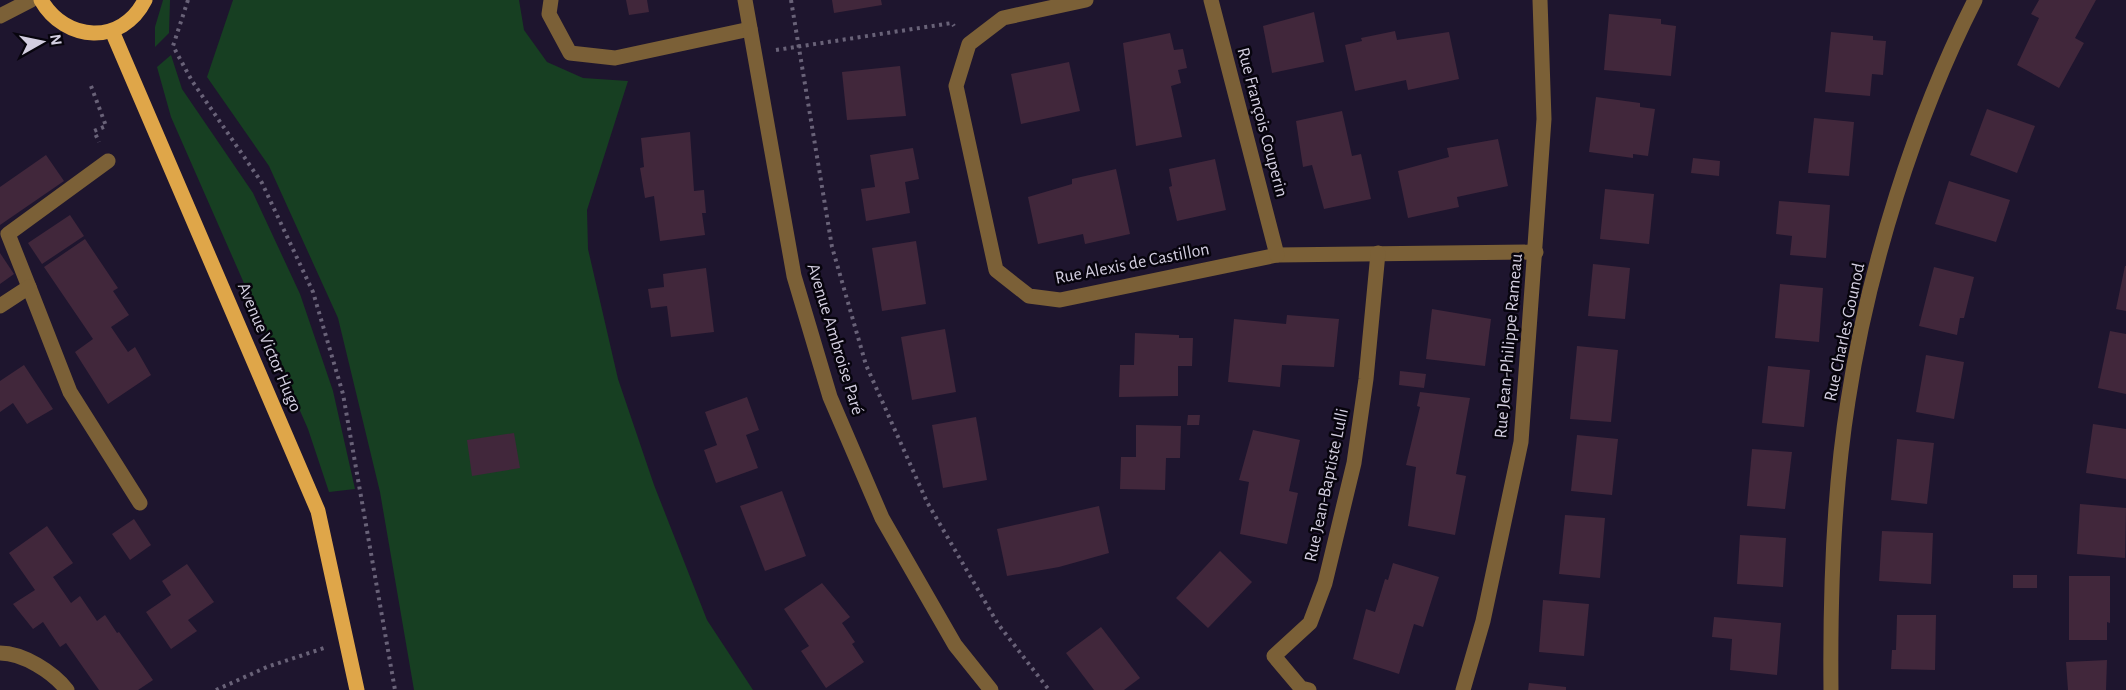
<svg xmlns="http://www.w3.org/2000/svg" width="2126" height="690" font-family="'Alegreya Sans',sans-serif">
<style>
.green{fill:#173f22}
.building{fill:#41273b}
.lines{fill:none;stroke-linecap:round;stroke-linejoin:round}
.path{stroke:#696278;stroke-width:4;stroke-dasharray:3 4.5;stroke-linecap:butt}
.minor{stroke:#7b6037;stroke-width:15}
.major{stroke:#dfa649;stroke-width:15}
.labels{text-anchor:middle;stroke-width:5;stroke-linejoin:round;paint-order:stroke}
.street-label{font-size:18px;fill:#d3cee0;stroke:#07040d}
</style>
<rect width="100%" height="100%" fill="#1e152e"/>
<!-- green -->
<g class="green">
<path d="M163 0H170L169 33 155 47V27Z"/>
<path d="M233 0H519L524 30 547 62 583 78 628 81 587 210 588 249 618 379 654 485 707 620 753 690H414L380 492 338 318 269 166 207 77Z"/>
<path d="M171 55 182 89 253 193 300 294 333 391 355 489 329 492 308 429 171 117 157 67Z"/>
</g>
<!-- building -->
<g class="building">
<path d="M626 0H647L649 12 629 15Z"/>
<path d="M832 0H881L882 5 834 13Z"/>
<path d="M2039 0H2096L2075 38 2084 43 2059 88 2017 65 2039 18 2031 14Z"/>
<path d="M1314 12 1324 62 1272 73 1263 26Z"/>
<path d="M1609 14 1661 19V24L1676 26 1671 76 1604 70Z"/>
<path d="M1395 31 1397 40 1449 32 1459 79 1408 90 1406 80 1355 91 1345 45 1362 41 1361 38Z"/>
<path d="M1831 32 1873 36V40L1886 41 1883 75 1872 74 1870 96 1825 92Z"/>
<path d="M1170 33 1174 50 1183 49 1187 68 1178 70 1181 83 1171 86 1182 137 1136 146 1123 43Z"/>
<path d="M1069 62 1080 111 1021 124 1011 74Z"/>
<path d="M900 66 906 116 847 120 842 72Z"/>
<path d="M1596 97 1640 103V107L1655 109 1648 156 1633 154V158L1589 152Z"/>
<path d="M1987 109 2035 126 2017 173 1970 155Z"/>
<path d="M1342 111 1352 156 1361 154 1371 199 1324 209 1312 165 1303 167 1296 121Z"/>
<path d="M1814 118 1854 122 1849 176 1808 173Z"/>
<path d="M690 132 694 191 704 190 706 213H702L705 235 660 241 654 196 645 198 640 168 644 167 641 138Z"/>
<path d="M1498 139 1508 186 1457 197 1459 207 1408 218 1398 171 1449 157 1447 148Z"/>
<path d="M913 148 919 179 905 182 910 213 866 221 861 189 875 187 870 155Z"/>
<path d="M46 155 64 181 0 225V187Z"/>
<path d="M1693 158 1720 161 1719 176 1691 173Z"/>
<path d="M1215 159 1226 210 1177 221 1169 187 1172 186 1169 169Z"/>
<path d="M1116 169 1130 234 1085 244 1083 234 1038 244 1028 197 1072 184V179Z"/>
<path d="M1949 181 2010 200 1996 242 1935 224Z"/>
<path d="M1605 189 1654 194 1649 244 1600 239Z"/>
<path d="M1779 201 1830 205 1826 258 1790 255 1792 236 1776 234Z"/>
<path d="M70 215 84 236 42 264 28 243Z"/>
<path d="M85 239 118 288 113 291 129 315 111 327 128 352 135 347 151 375 108 404 75 352 93 339 44 267Z"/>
<path d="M916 241 926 304 882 311 872 248Z"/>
<path d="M0 253 14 274 0 284Z"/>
<path d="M1593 264 1630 268 1625 319 1588 316Z"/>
<path d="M2125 266H2126V311L2116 309Z"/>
<path d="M1934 267 1974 277 1964 318H1960L1957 335 1919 326Z"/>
<path d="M706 268 714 332 671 337 667 306 651 308 648 289 664 287 663 274Z"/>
<path d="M1780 284 1823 288 1819 342 1775 338Z"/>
<path d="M1432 309 1491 319 1485 366 1426 359Z"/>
<path d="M1287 315 1339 319 1334 367 1282 365 1280 387 1228 382 1234 319 1286 324Z"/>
<path d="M945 329 956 392 912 400 901 337Z"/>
<path d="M2110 331 2126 334V394L2098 388Z"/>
<path d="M1135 333 1179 335V338H1193L1192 366H1178V396L1119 397 1120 365H1134Z"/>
<path d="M1577 346 1618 350 1611 422 1570 419Z"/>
<path d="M1926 355 1964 362 1954 419 1916 412Z"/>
<path d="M24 365 53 409 27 424 13 403 0 412V381Z"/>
<path d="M1768 366 1810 370 1804 427 1762 423Z"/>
<path d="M1400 371 1426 374 1424 388 1399 385Z"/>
<path d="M1420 392 1470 398 1456 474 1466 476 1455 535 1408 526 1416 467 1406 465 1420 407 1417 406Z"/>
<path d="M747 397 759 430 746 435 758 468 716 483 704 450 717 445 705 412Z"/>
<path d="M1188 415H1200L1199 425H1187Z"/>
<path d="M976 417 987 480 943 488 932 425Z"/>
<path d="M2093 424 2126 429V479L2086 473Z"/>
<path d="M1136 425 1181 426 1180 458H1166L1165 490 1120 489 1121 457H1136Z"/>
<path d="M1253 430 1300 440 1289 491 1298 493 1287 544 1240 534 1249 482 1239 480Z"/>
<path d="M514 433 520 468 472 476 467 440Z"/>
<path d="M1577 435 1618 439 1612 495 1571 491Z"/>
<path d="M1897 439 1934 443 1927 504 1891 500Z"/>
<path d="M1752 449 1792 452 1785 509 1747 506Z"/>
<path d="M782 491 806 556 765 571 740 506Z"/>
<path d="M2080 504 2126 508 2125 558 2077 554Z"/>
<path d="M1099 506 1109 553 1059 567 1007 576 997 529Z"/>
<path d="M1565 515 1605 518 1600 578 1559 574Z"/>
<path d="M134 519 151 545 130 560 112 534Z"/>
<path d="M47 526 73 563 53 577 71 603 80 596 97 621 105 615 117 633 119 632 153 680 138 690H99L66 643 60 647 43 622 33 629 13 604 35 590 9 553Z"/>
<path d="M1882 531 1933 533 1931 584 1879 581Z"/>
<path d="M1740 535 1786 538 1783 587 1737 584Z"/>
<path d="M1220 551 1252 582 1208 628 1176 598Z"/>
<path d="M1393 563 1439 577 1423 627 1414 624 1399 674 1353 659 1366 609 1375 612 1385 579 1388 580Z"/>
<path d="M187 564 214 602 188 620 197 631 171 649 146 612 171 595 162 581Z"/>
<rect x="2013" y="575" width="24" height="13"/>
<path d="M2069 576H2110V623L2107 622V640H2069Z"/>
<path d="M822 583 850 617 842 623 855 642 852 644 864 662 826 688 801 651 809 646 784 609Z"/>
<path d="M1543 600 1589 604 1584 656 1539 652Z"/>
<path d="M1897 615H1936L1935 670 1891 669 1892 650H1896Z"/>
<path d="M1714 617 1781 623 1777 675 1730 670 1732 639 1712 637Z"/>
<path d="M1101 627 1140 678 1124 690H1094L1066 653Z"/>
<path d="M2107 660 2106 690H2068L2066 662Z"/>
<path d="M1529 683 1566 687V690H1528Z"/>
</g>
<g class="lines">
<!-- path -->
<g class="path">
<path d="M188 0 173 46 192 81 262 183 313 292 343 394 395 690"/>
<path d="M791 0 832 247 866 365 927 502 998 624 1049 690"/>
<path d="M776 50 952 23 954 26"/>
<path d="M91 86 106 126 94 131 99 142"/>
<path d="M216 690 267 667 324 648"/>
</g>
<!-- minor -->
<g class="minor">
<path d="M551 0 549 14 570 53 615 58 750 29"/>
<path d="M745 0 794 276 830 397 882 518 955 645 991 690"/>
<path d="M1086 0 1003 18 969 44 956 86 996 270 1029 296 1060 300 1277 255 1536 252"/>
<path d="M1211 0 1277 255"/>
<path d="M0 16 31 0"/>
<path d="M29 287 8 234 108 161"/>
<path d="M0 306 29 287 70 392 140 503"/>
<path d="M0 653C23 653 53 672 67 690"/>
<path d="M1309 690 1301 688 1274 656 1310 623 1325 583 1354 463 1366 379 1378 253"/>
<path d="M1463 690 1483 621 1521 442 1544 119 1540 0"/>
<path d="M1831 690C1830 594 1833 495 1848 401 1868 269 1915 118 1975 0"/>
</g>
<!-- major -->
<g class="major">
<path d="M41 0C65 42 122 46 145 0"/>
<path d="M112 31 318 511 357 690"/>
</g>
</g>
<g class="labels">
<!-- street labels -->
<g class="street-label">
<text transform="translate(1263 122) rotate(75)" y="6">Rue François Couperin</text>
<text transform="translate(1132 263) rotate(-11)" y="6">Rue Alexis de Castillon</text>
<text transform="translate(1844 332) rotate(-78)" y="6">Rue Charles Gounod</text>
<text transform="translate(836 339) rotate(73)" y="6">Avenue Ambroise Paré</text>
<text transform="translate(1508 346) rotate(-85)" y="6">Rue Jean-Philippe Rameau</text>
<text transform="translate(270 347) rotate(67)" y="6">Avenue Victor Hugo</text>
<text transform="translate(1326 485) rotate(-78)" y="6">Rue Jean-Baptiste Lulli</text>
</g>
</g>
<!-- north arrow -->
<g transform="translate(42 42) rotate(81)" stroke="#07040d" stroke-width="4.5" paint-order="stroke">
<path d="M0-4.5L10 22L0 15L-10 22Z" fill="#d3cee0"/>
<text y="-9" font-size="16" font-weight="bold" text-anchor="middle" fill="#d3cee0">N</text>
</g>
</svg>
